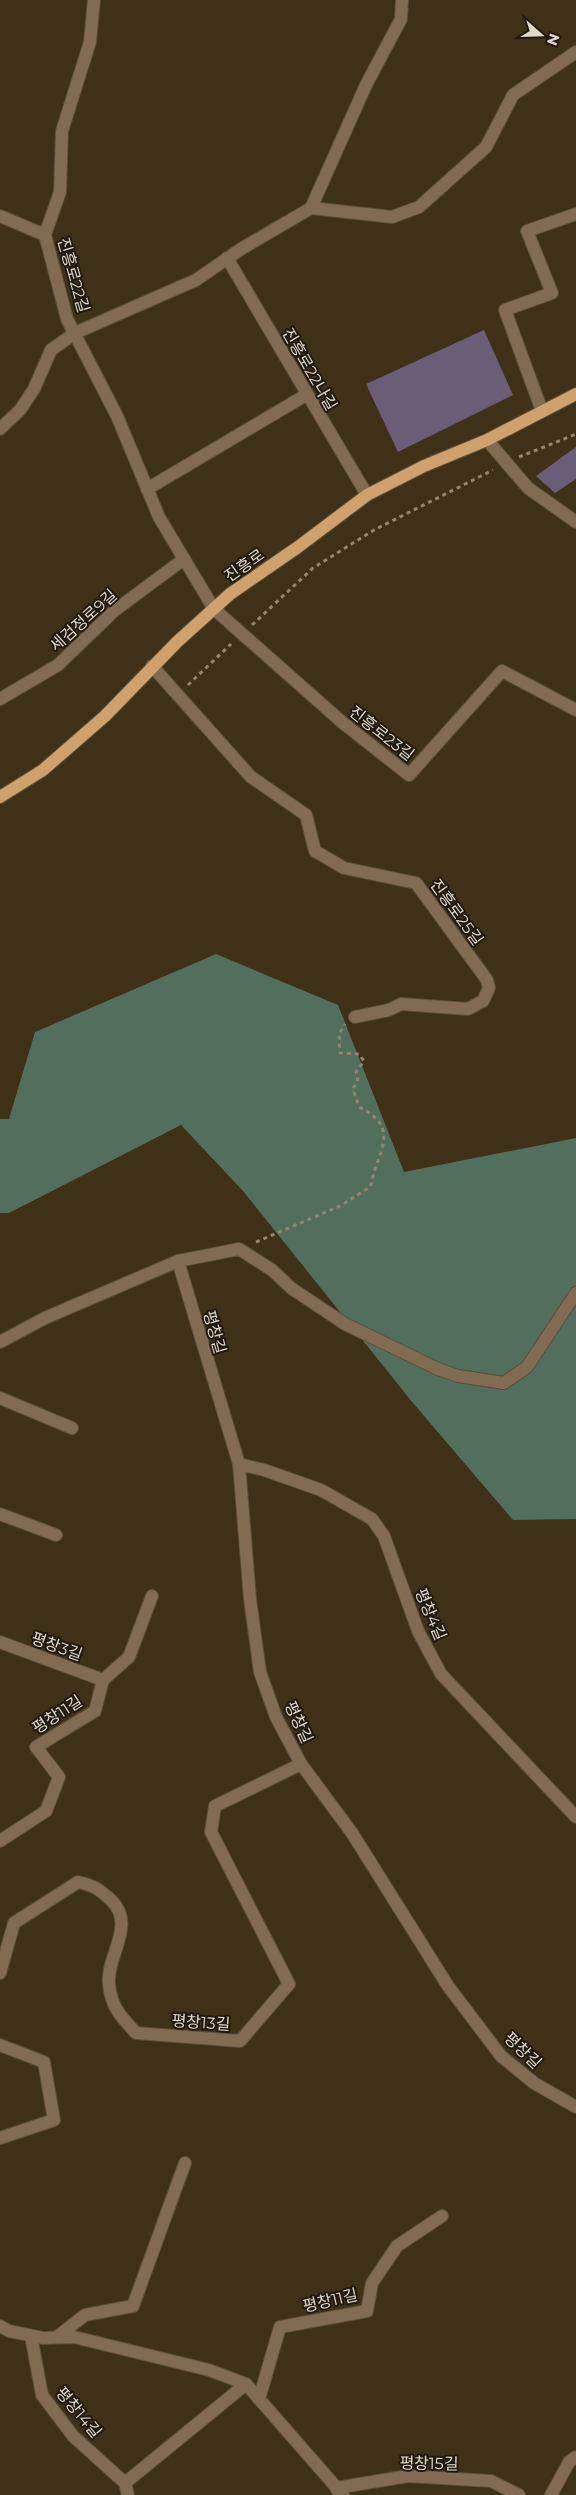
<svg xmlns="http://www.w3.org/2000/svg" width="576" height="2495" font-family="Montserrat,'Noto Sans KR',sans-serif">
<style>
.forest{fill:#526e5c}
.building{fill:#6a5d77}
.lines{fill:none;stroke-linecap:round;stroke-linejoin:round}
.minor-casing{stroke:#5c4e38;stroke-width:14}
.major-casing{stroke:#5c4e38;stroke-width:14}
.path{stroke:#928673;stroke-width:3;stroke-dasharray:4 4;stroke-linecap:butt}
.minor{stroke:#816b52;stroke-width:12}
.major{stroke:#cea16d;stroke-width:12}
.labels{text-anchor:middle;stroke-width:4;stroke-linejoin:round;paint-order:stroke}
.street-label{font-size:16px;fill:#e1d8ca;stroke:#20190f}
</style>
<rect width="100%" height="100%" fill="#3f3018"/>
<!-- forest -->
<path class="forest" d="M216 954 338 1005 404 1172 576 1138V1519L513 1520 413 1403 243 1191 181 1125 9 1213H0V1119H9L35 1032Z"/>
<!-- building -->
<g class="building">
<path d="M484 330 513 395 398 452 366 384Z"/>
<path d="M576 447V479L555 493 536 476Z"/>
</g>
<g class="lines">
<!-- minor casing -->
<g class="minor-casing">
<g id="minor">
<path d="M94 0 90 42 62 131 60 192 45 235 67 319 117 416 159 517 214 609 343 723 409 775 502 671 576 710"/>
<path d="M311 208 392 217 419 207 486 147 513 95 576 52"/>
<path d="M0 216 45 235"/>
<path d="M227 258 367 495"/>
<path d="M542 411 505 310 552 293 527 231 576 214"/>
<path d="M0 429 20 410 34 389 51 350 75 333 196 280 241 249 311 208 366 85 401 19 402 0"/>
<path d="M487 440 528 488 576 522"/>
<path d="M147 489 306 395"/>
<path d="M152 666 251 777 306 815 315 851 344 868 416 883 487 980 489 988 483 1001 468 1009 401 1004 389 1010 355 1017"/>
<path d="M0 699 58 665 114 611 184 559"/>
<path d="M178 1261 239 1464 250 1599 260 1672 276 1717 301 1764 352 1833 448 1986 501 2056 534 2083 576 2107"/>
<path d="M0 1342 45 1318 178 1261 239 1249 272 1270 291 1288 345 1324 438 1369 458 1376 504 1383 527 1367 576 1293"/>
<path d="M0 1398 72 1428"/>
<path d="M239 1464 264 1470 321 1490 372 1519 384 1536 418 1631 441 1674 576 1817"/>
<path d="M0 1514 56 1535"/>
<path d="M0 1642 103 1680"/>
<path d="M0 1841 46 1811 59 1777 36 1747 95 1711 103 1680 129 1657 152 1596"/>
<path d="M0 1973 14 1923 78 1882C95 1886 99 1889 111 1900 137 1925 106 1956 109 1984 111 2007 121 2017 136 2033L240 2041 289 1984 211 1832 215 1806 301 1764"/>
<path d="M0 2045 44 2062 54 2120 0 2138"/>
<path d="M0 2326 9 2331 43 2338 74 2337 209 2370 246 2384 343 2495"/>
<path d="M31 2336 42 2395 73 2436 125 2483 128 2495"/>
<path d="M57 2337 85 2315 133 2306 185 2163"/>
<path d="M259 2399 280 2327 367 2311 372 2283 397 2246 442 2216"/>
<path d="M125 2483 246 2384"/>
<path d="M339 2493 336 2488 408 2476 491 2481 519 2495"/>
<path d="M551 2495 569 2462 576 2457"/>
</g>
</g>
<!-- major casing -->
<g class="major-casing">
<path id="major" d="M0 797 43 770 105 716 177 642 230 594 298 547 367 495 424 466 487 440 576 394"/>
</g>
<!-- path -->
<g class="path">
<path d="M519 457 576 434"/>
<path d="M252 625 313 568 374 530 493 470"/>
<path d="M188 685 231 644"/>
<path d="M256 1242 340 1206 370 1187C373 1179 374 1169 378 1161 388 1135 387 1121 359 1107L353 1089 358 1079 356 1072 364 1061 359 1054 340 1053 339 1034 345 1024"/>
</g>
<!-- minor -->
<use href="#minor" class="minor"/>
<!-- major -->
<use href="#major" class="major"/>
</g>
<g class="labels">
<!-- street labels -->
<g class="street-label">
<text transform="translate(74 275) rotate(74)" y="6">진흥로22길</text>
<text transform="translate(310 369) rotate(60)" y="6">진흥로22나길</text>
<text transform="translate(244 565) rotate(-35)" y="6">진흥로</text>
<text transform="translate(83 620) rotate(-42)" y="6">세검정로9길</text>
<text transform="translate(382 733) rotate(38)" y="6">진흥로23길</text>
<text transform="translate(457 912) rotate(54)" y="6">진흥로25길</text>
<text transform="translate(215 1332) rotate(74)" y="6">평창길</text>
<text transform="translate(431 1614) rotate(67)" y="6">평창4길</text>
<text transform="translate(57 1646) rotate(20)" y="6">평창3길</text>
<text transform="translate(57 1714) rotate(-33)" y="6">평창11길</text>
<text transform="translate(299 1722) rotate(65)" y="6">평창길</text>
<text transform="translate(201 2022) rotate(4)" y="6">평창13길</text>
<text transform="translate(523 2050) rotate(44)" y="6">평창길</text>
<text transform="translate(330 2300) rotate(-13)" y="6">평창11길</text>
<text transform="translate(79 2412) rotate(50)" y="6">평창14길</text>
<text transform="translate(429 2463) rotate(1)" y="6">평창15길</text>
</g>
</g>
<!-- north arrow -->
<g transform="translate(541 35) rotate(110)" stroke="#20190f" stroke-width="4" paint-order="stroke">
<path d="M0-4L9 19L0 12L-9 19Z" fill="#e1d8ca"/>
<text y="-8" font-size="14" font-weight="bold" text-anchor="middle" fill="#e1d8ca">N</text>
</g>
</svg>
